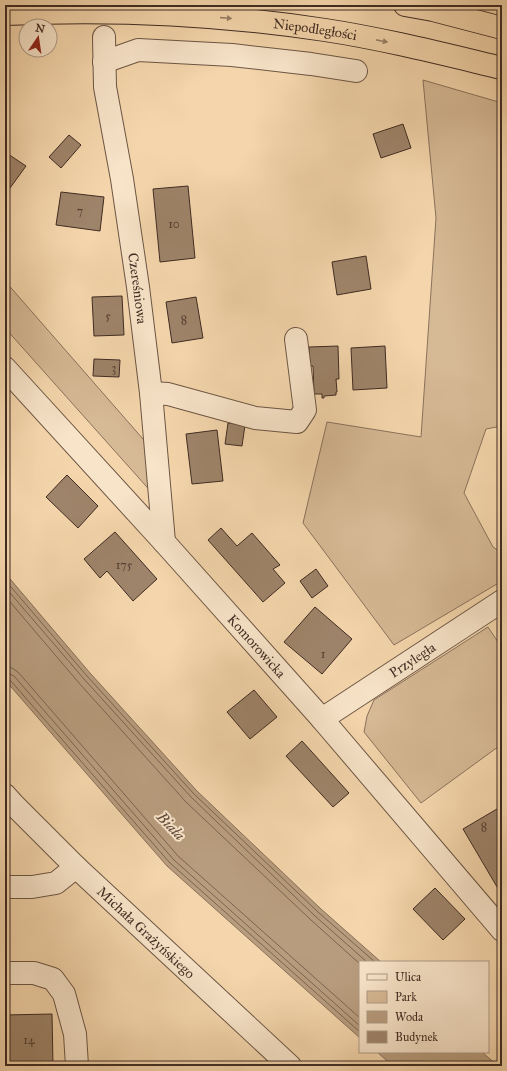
<svg xmlns="http://www.w3.org/2000/svg" width="507" height="1071" font-family="'IM FELL Great Primer',serif">
<style>
.green{fill:#d6b995;stroke:#8a725c}
.water{fill:#b79c7d;stroke:#876f59}
.lines{fill:none;stroke-linecap:round;stroke-linejoin:round}
.shore{stroke:#7b6450;stroke-width:1}
.building{fill:#9e846a;stroke:#3f2b22}
.minor-casing{stroke:#6c5644;stroke-width:24}
.highway-casing{stroke:#3f2b22;stroke-width:24}
.minor{stroke:#f8e4c9;stroke-width:22}
.highway{stroke:#f5d6ac;stroke-width:22}
.oneway{fill:#9a8067}
.labels{text-anchor:middle;stroke-width:4;stroke-linejoin:round;paint-order:stroke}
.number-label{font-size:12px;fill:#574134}
.street-label{font-size:14px;fill:#3f2b22;stroke:#f8e4c9}
.water-label{font-size:15px;font-style:italic;fill:#5d4739;stroke:#f8e4c9}
</style>
<rect width="100%" height="100%" fill="#f5d6ac"/>
<filter id="stains"><feTurbulence type="fractalNoise" baseFrequency=".005" numOctaves="4"/><feColorMatrix values="0 0 0 0 .2 0 0 0 0 .09 0 0 0 0 .02 0 0 0 .5 -.17"/></filter>
<radialGradient id="worn" r=".72"><stop offset=".6" stop-color="#630" stop-opacity="0"/><stop offset="1" stop-color="#630" stop-opacity=".3"/></radialGradient>
<!-- green -->
<g class="green">
<path d="M423 80 502 103V426L486 429 464 493 493 547 502 553V581L394 645 303 523 327 422 421 437 436 218Z"/>
<path d="M5 281 143 439 147 437 154 495 5 328Z"/>
<path d="M488 627 502 648V744L421 803 364 732 367 716 374 700Z"/>
</g>
<!-- water -->
<g class="water">
<path d="M5 573 90 673 197 791 321 909 381 962H360V1038L167 866 5 680Z"/>
<path d="M377 1052H482L498 1066H393Z"/>
</g>
<g class="lines">
<!-- shore -->
<g class="shore">
<path d="M5 580 87 676 194 794 318 912 375 962"/>
<path d="M5 587 84 679 191 797 315 916 367 962"/>
<path d="M5 596 79 683 186 802 311 920 360 964"/>
<path d="M5 667 12 668 18 672 178 856 360 1018"/>
<path d="M5 673 10 674 14 676 174 860 360 1026"/>
<path d="M5 678 10 680 170 863 360 1032"/>
</g>
</g>
<!-- building -->
<g class="building">
<path d="M403 124 411 148 381 158 373 134Z"/>
<path d="M69 135 81 145 61 168 49 157Z"/>
<path d="M5 152 26 166 5 195Z"/>
<path d="M188 186 195 258 160 262 153 189Z"/>
<path d="M61 192 104 197 100 231 56 225Z"/>
<path d="M366 256 371 289 337 295 332 262Z"/>
<path d="M122 296 124 335 94 336 92 297Z"/>
<path d="M196 297 203 338 172 343 166 302Z"/>
<path d="M338 346 339 379H336L337 392H336V395L324 396V398H322V394H314L313 366H310L309 347Z"/>
<path d="M385 346 387 388 353 390 351 348Z"/>
<path d="M94 359 120 360 119 377 93 376Z"/>
<path d="M228 423 245 425 242 446 225 444Z"/>
<path d="M217 430 223 481 192 484 186 434Z"/>
<path d="M67 475 98 506 78 528 46 497Z"/>
<path d="M221 528 237 546 252 533 280 565 273 569 285 583 263 602 208 540Z"/>
<path d="M115 532 157 579 133 601 107 571 100 578 84 559Z"/>
<path d="M316 569 328 586 312 598 300 581Z"/>
<path d="M315 607 352 639 322 674 284 642Z"/>
<path d="M254 690 277 717 250 739 227 712Z"/>
<path d="M302 741 349 793 333 807 286 756Z"/>
<path d="M502 806V891L500 892 463 829Z"/>
<path d="M435 888 465 919 443 940 413 909Z"/>
<path d="M52 1014 53 1066H5V1015Z"/>
</g>
<g class="lines">
<!-- minor casing -->
<g class="minor-casing">
<g id="minor">
<path id="s1" d="M104 37 105 87 122 179 138 287 151 393 164 542"/>
<path d="M104 62 138 50 232 55 311 64 356 71"/>
<path id="s2" d="M5 368 164 542 322 719 502 930"/>
<path d="M151 393 168 394 255 418 297 422 305 410 296 339"/>
<path id="s3" d="M322 719 502 601"/>
<path id="s4" d="M5 795 13 804 76 867 290 1066"/>
<path d="M5 887H32L56 883 76 867"/>
<path d="M5 973H34L53 979 64 994 75 1034 77 1066"/>
</g>
</g>
<!-- highway casing -->
<g class="highway-casing">
<g id="highway">
<path d="M405 5 433 10 502 28"/>
<path id="s5" d="M5 14C112 9 219 14 325 30 384 39 443 54 502 68"/>
</g>
</g>
<!-- minor -->
<use href="#minor" class="minor"/>
<!-- highway -->
<use href="#highway" class="highway"/>
</g>
<!-- one-way arrows -->
<defs><path id="oneway-solid" d="M-6-.8H1V-3.2L6.5 0L1 3.2V.8H-6Z"/></defs>
<g class="oneway">
<use href="#oneway-solid" transform="translate(226 18) rotate(4)"/>
<use href="#oneway-solid" transform="translate(382 41) rotate(11)"/>
</g>
<g class="labels">
<!-- number labels -->
<g class="number-label">
<text x="80" y="215">7</text>
<text x="174" y="228">10</text>
<text x="108" y="320">5</text>
<text x="184" y="324">8</text>
<text x="114" y="372">3</text>
<text x="124" y="569">175</text>
<text x="323" y="658">1</text>
<text x="484" y="831">8</text>
<text x="29" y="1044">14</text>
</g>
<!-- street labels -->
<g class="street-label">
<text dy="5" stroke="none"><textPath href="#s5" startOffset="311">Niepodległości</textPath></text>
<text dy="5" stroke="none"><textPath href="#s1" startOffset="254">Czereśniowa</textPath></text>
<text dy="5" stroke="none"><textPath href="#s2" startOffset="375">Komorowicka</textPath></text>
<text dy="5" stroke="none"><textPath href="#s3" startOffset="108">Przyległa</textPath></text>
<text dy="5" stroke="none"><textPath href="#s4" startOffset="197">Michała Grażyńskiego</textPath></text>
</g>
<!-- water labels -->
<g class="water-label">
<text transform="translate(171 826) rotate(46)" y="5">Biała</text>
</g>
</g>
<!-- margin -->
<rect width="507" height="1071" fill="none" stroke="#f5d6ac" stroke-width="20"/>
<rect x="6" y="6" width="495" height="1059" fill="none" stroke="#3f2b22" stroke-width="2"/>
<rect x="10" y="10" width="487" height="1051" fill="none" stroke="#3f2b22"/>
<!-- legend -->
<rect x="359" y="961" width="130" height="92" fill="#f8e4c9" stroke="#ae9a86"/>
<rect x="367" y="974" width="20" height="6" fill="#f8e4c9" stroke="#ae9a86"/>
<text x="395" y="981" font-size="12" fill="#3f2b22">Ulica</text>
<rect x="367" y="991" width="20" height="12" fill="#d6b995" stroke="#ae9a86"/>
<text x="395" y="1001" font-size="12" fill="#3f2b22">Park</text>
<rect x="367" y="1011" width="20" height="12" fill="#b79c7d" stroke="#ae9a86"/>
<text x="395" y="1021" font-size="12" fill="#3f2b22">Woda</text>
<rect x="367" y="1031" width="20" height="12" fill="#9e846a" stroke="#ae9a86"/>
<text x="395" y="1041" font-size="12" fill="#3f2b22">Budynek</text>
<!-- north arrow -->
<g transform="translate(38 38) rotate(13)"><circle r="19" fill="#f8e4c9" stroke="#ae9a86"/>
<path d="M0-3L7 15L0 10L-7 15Z" fill="#8f2418"/>
<text y="-6" font-size="11" font-weight="bold" text-anchor="middle" fill="#3f2b22">N</text>
</g>
<rect width="100%" height="100%" filter="url(#stains)"/>
<rect width="100%" height="100%" fill="url(#worn)"/>
</svg>
